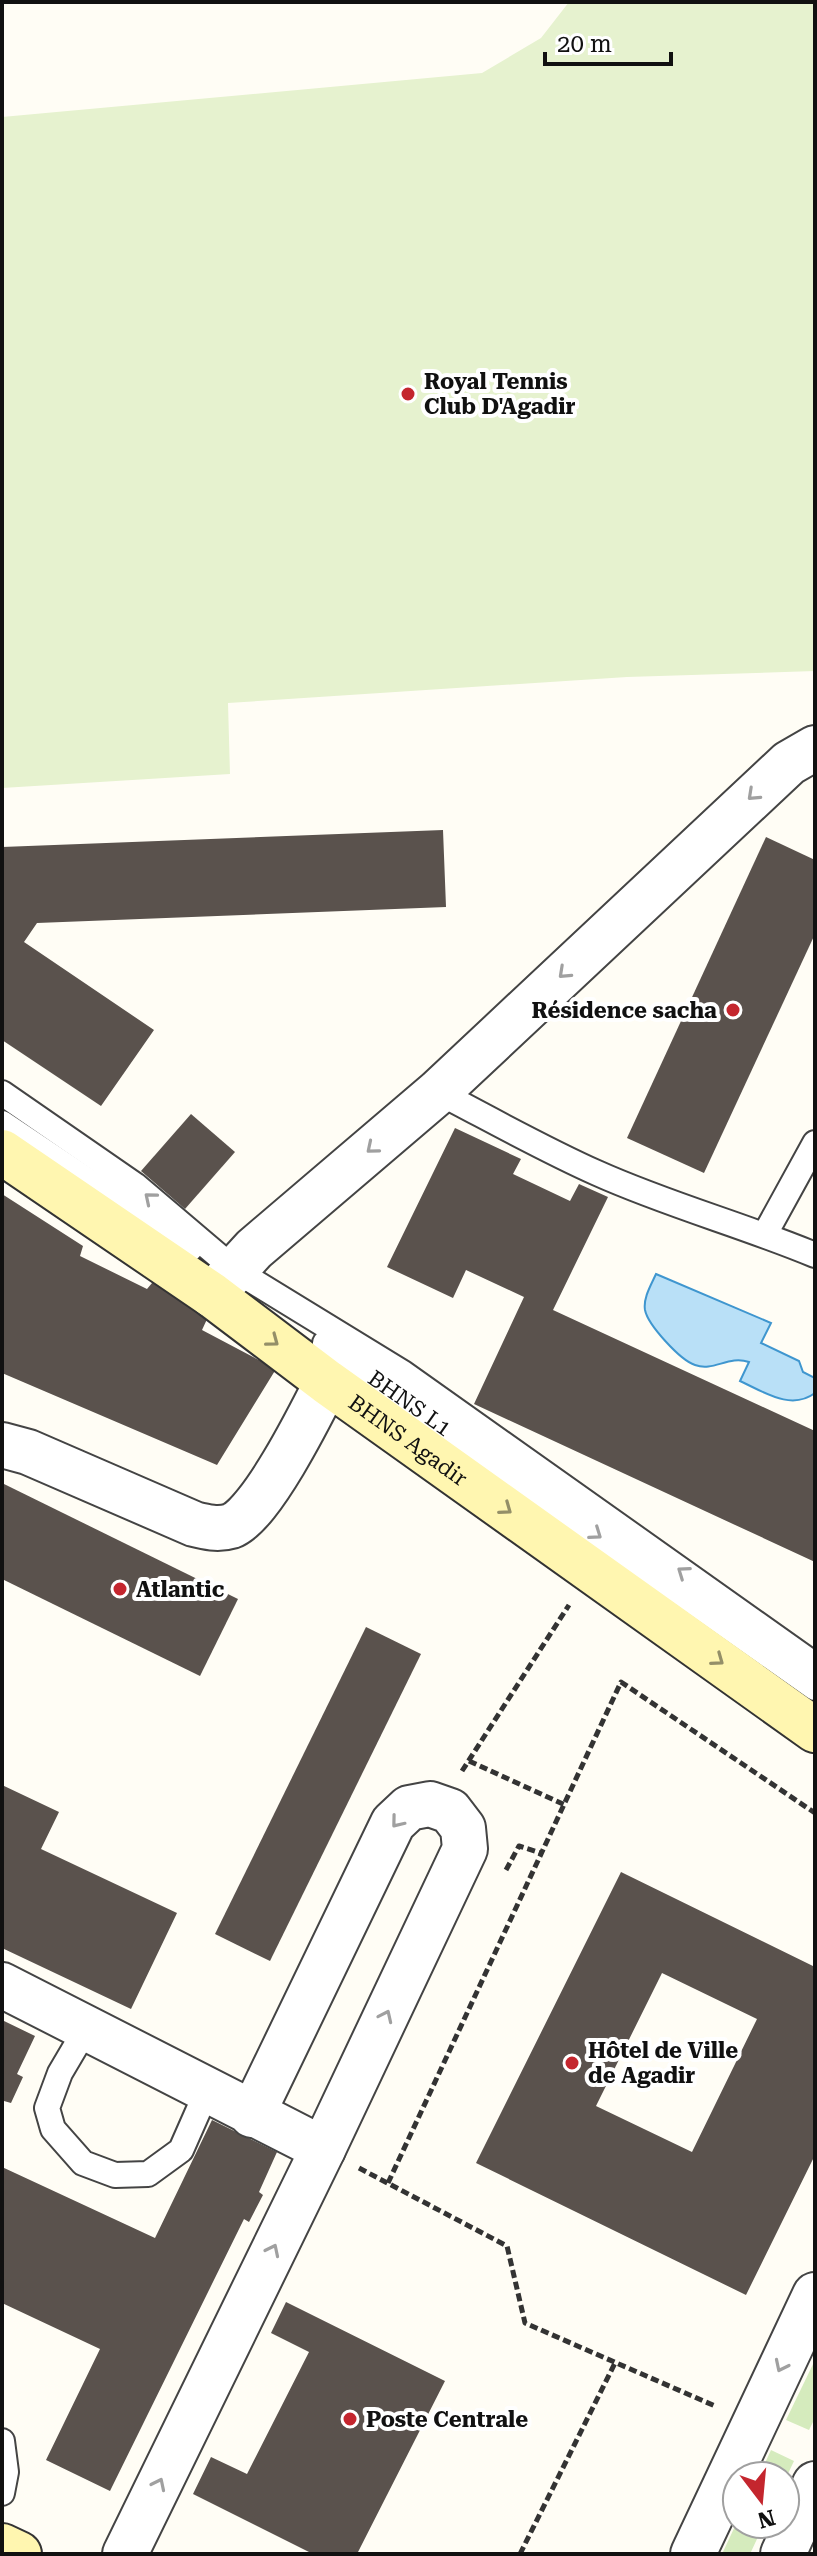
<svg xmlns="http://www.w3.org/2000/svg" width="817" height="2556" font-family="'Roboto Serif',serif">
<style>
.green{fill:#d5ebbd}
.pitch{fill:#e6f2cf}
.water{fill:#b9e0f7;stroke:#3f96cf;stroke-width:2}
.building{fill:#5a524d;fill-rule:evenodd}
.lines{fill:none;stroke-linecap:round;stroke-linejoin:round}
.lane-casing{stroke:#444;stroke-width:28}
.street-casing{stroke:#444;stroke-width:48}
.secondary-casing{stroke:#333;stroke-width:48}
.path{stroke:#333;stroke-width:5;stroke-dasharray:8 4;stroke-linecap:butt}
.lane{stroke:#fff;stroke-width:24}
.street{stroke:#fff;stroke-width:44}
.secondary{stroke:#fff6b0;stroke-width:44}
.oneway{stroke:#a0a0a0}
.oneway2{stroke:#948f68}
.poi-dot{fill:#c4262e;stroke:#fff;stroke-width:3}
.labels{text-anchor:middle;stroke-width:8;stroke-linejoin:round;paint-order:stroke}
.poi-label{font-size:22px;font-weight:bold;fill:#111;stroke:#fff;text-anchor:start}
.street-label{font-size:22px;fill:#111;stroke:#fff}
</style>
<rect width="100%" height="100%" fill="#fffdf5"/>
<!-- green -->
<g class="green">
<path d="M815 2360V2418L809 2430 786 2420Z"/>
<path d="M771 2450 794 2461 785 2480V2476H759Z"/>
<path d="M737 2522V2524H764L750 2554H722Z"/>
</g>
<!-- pitch -->
<path class="pitch" d="M569 2H815V671L627 677 228 703 230 774 2 788V117L482 73 541 38Z"/>
<!-- water -->
<path class="water" d="M656 1274 771 1323 761 1343 799 1361 803 1372 815 1378V1393C791 1411 764 1392 740 1381L749 1362C728 1355 714 1372 695 1365 680 1360 648 1325 645 1310 643 1298 651 1285 656 1274Z"/>
<!-- building -->
<g class="building">
<path d="M443 830 446 907 37 923 24 942 154 1030 101 1106 2 1040V847Z"/>
<path d="M766 837 815 860V934L704 1173 627 1138Z"/>
<path d="M191 1114 235 1152 185 1209 141 1171Z"/>
<path d="M455 1128 521 1159 513 1174 570 1201 579 1184 608 1197 553 1310 815 1431V1562L474 1404 524 1297 466 1270 453 1298 387 1267Z"/>
<path d="M2 1194 83 1246 80 1256 147 1289 163 1270 214 1304 202 1330 276 1369 217 1465 2 1373Z"/>
<path d="M4 1484 238 1599 200 1676 2 1579Z"/>
<path d="M366 1627 421 1654 270 1961 215 1934Z"/>
<path d="M2 1785 59 1812 41 1849 177 1913 131 2009 2 1948Z"/>
<path d="M621 1872 815 1967V2155L746 2295 476 2163ZM662 1973 757 2019 692 2152 596 2106Z"/>
<path d="M2 2020 35 2036 17 2074 23 2077 11 2103 4 2101 2 2106Z"/>
<path d="M212 2120 277 2152 259 2192 263 2195 249 2222 244 2219 110 2491 46 2460 100 2349 2 2303V2167L155 2238Z"/>
<path d="M286 2302 445 2381 357 2554H313L193 2494 211 2457 247 2474 309 2352 271 2333Z"/>
</g>
<g class="lines">
<!-- lane casing -->
<g class="lane-casing">
<g id="lane">
<path d="M438 1092C490 1119 543 1149 597 1173 668 1205 743 1225 815 1255"/>
<path d="M2 1093 135 1185 235 1270 403 1373 815 1665"/>
<path d="M2 1123 190 1249"/>
<path d="M765 1234 815 1143"/>
<path id="s1" d="M325 1343 815 1688"/>
<path d="M86 2029 60 2073 47 2108 53 2129 83 2163 115 2175 148 2174 181 2150 207 2091"/>
<path d="M2 2441 6 2472 2 2493"/>
</g>
</g>
<!-- street casing -->
<g class="street-casing">
<g id="street">
<path d="M212 1295 254 1249 438 1092 789 763 815 748"/>
<path d="M2 1445 28 1452 194 1524C206 1527 218 1530 231 1526 261 1515 312 1412 327 1382"/>
<path d="M2 1985 323 2149"/>
<path d="M125 2554 323 2149 465 1849 463 1828 450 1811 430 1804 409 1808 393 1823 252 2115"/>
<path d="M693 2554 815 2295"/>
<path d="M783 2554 815 2484"/>
</g>
</g>
<!-- secondary casing -->
<g class="secondary-casing">
<g id="secondary">
<path id="s2" d="M2 1152 212 1295 327 1382 815 1730"/>
<path d="M2 2546 19 2554"/>
</g>
</g>
<!-- path -->
<g class="path">
<path d="M469 1761 565 1805"/>
<path d="M462 1771 569 1605"/>
<path d="M506 1870 519 1846 541 1853"/>
<path d="M359 2168 507 2246 525 2323 715 2406"/>
<path d="M388 2183 621 1682 815 1813"/>
<path d="M520 2554 615 2363"/>
</g>
<!-- lane -->
<use href="#lane" class="lane"/>
<!-- street -->
<use href="#street" class="street"/>
<!-- secondary -->
<use href="#secondary" class="secondary"/>
</g>
<!-- one-way arrows -->
<defs><path id="oneway-chevron" d="M-2-3.5L2.5 0L-2 3.5" fill="none" stroke-width="1.6" stroke-linecap="round" stroke-linejoin="round" transform="scale(2)"/></defs>
<g class="oneway">
<use href="#oneway-chevron" transform="translate(753 795) rotate(137)"/>
<use href="#oneway-chevron" transform="translate(564 973) rotate(137)"/>
<use href="#oneway-chevron" transform="translate(372 1148) rotate(140)"/>
<use href="#oneway-chevron" transform="translate(150 1198) rotate(-140)"/>
<use href="#oneway-chevron" transform="translate(596 1534) rotate(35)"/>
<use href="#oneway-chevron" transform="translate(683 1572) rotate(-145)"/>
<use href="#oneway-chevron" transform="translate(397 1822) rotate(129)"/>
<use href="#oneway-chevron" transform="translate(386 2016) rotate(-65)"/>
<use href="#oneway-chevron" transform="translate(273 2250) rotate(-64)"/>
<use href="#oneway-chevron" transform="translate(781 2366) rotate(116)"/>
<use href="#oneway-chevron" transform="translate(159 2484) rotate(-64)"/>
</g>
<g class="oneway2">
<use href="#oneway-chevron" transform="translate(273 1341) rotate(37)"/>
<use href="#oneway-chevron" transform="translate(506 1509) rotate(36)"/>
<use href="#oneway-chevron" transform="translate(718 1660) rotate(36)"/>
</g>
<!-- markers -->
<g class="poi-dot">
<circle cx="408" cy="394" r="8"/>
<circle cx="733" cy="1010" r="8"/>
<circle cx="120" cy="1589" r="8"/>
<circle cx="572" cy="2063" r="8"/>
<circle cx="350" cy="2419" r="8"/>
</g>
<g class="labels">
<!-- poi labels -->
<g class="poi-label">
<text x="424" y="389">Royal Tennis<tspan x="424" dy="25">Club D'Agadir</tspan></text>
<text x="717" y="1018" text-anchor="end">Résidence sacha</text>
<text x="136" y="1597">Atlantic</text>
<text x="588" y="2058">Hôtel de Ville<tspan x="588" dy="25">de Agadir</tspan></text>
<text x="366" y="2427">Poste Centrale</text>
</g>
<!-- street labels -->
<g class="street-label">
<text dy="8" stroke="none"><textPath href="#s1" startOffset="104">BHNS L1</textPath></text>
<text dy="8" stroke="none"><textPath href="#s2" startOffset="498">BHNS Agadir</textPath></text>
</g>
</g>
<!-- border -->
<rect width="817" height="2556" fill="none" stroke="#111111" stroke-width="8"/>
<!-- north arrow -->
<g transform="translate(761 2500) rotate(164)"><circle r="38" fill="#ffffff" stroke="#a0a0a0" stroke-width="2"/>
<path d="M0-6L14 30L0 20L-14 30Z" fill="#c4262e"/>
<text y="-12" font-size="22" font-weight="bold" text-anchor="middle" fill="#111111">N</text>
</g>
<!-- scale -->
<path d="M545 52v12h126v-12" fill="none" stroke="#111111" stroke-width="4"/>
<text x="557" y="52" font-size="24" fill="#111111" stroke="#ffffff" stroke-width="6" paint-order="stroke">20 m</text>
</svg>
